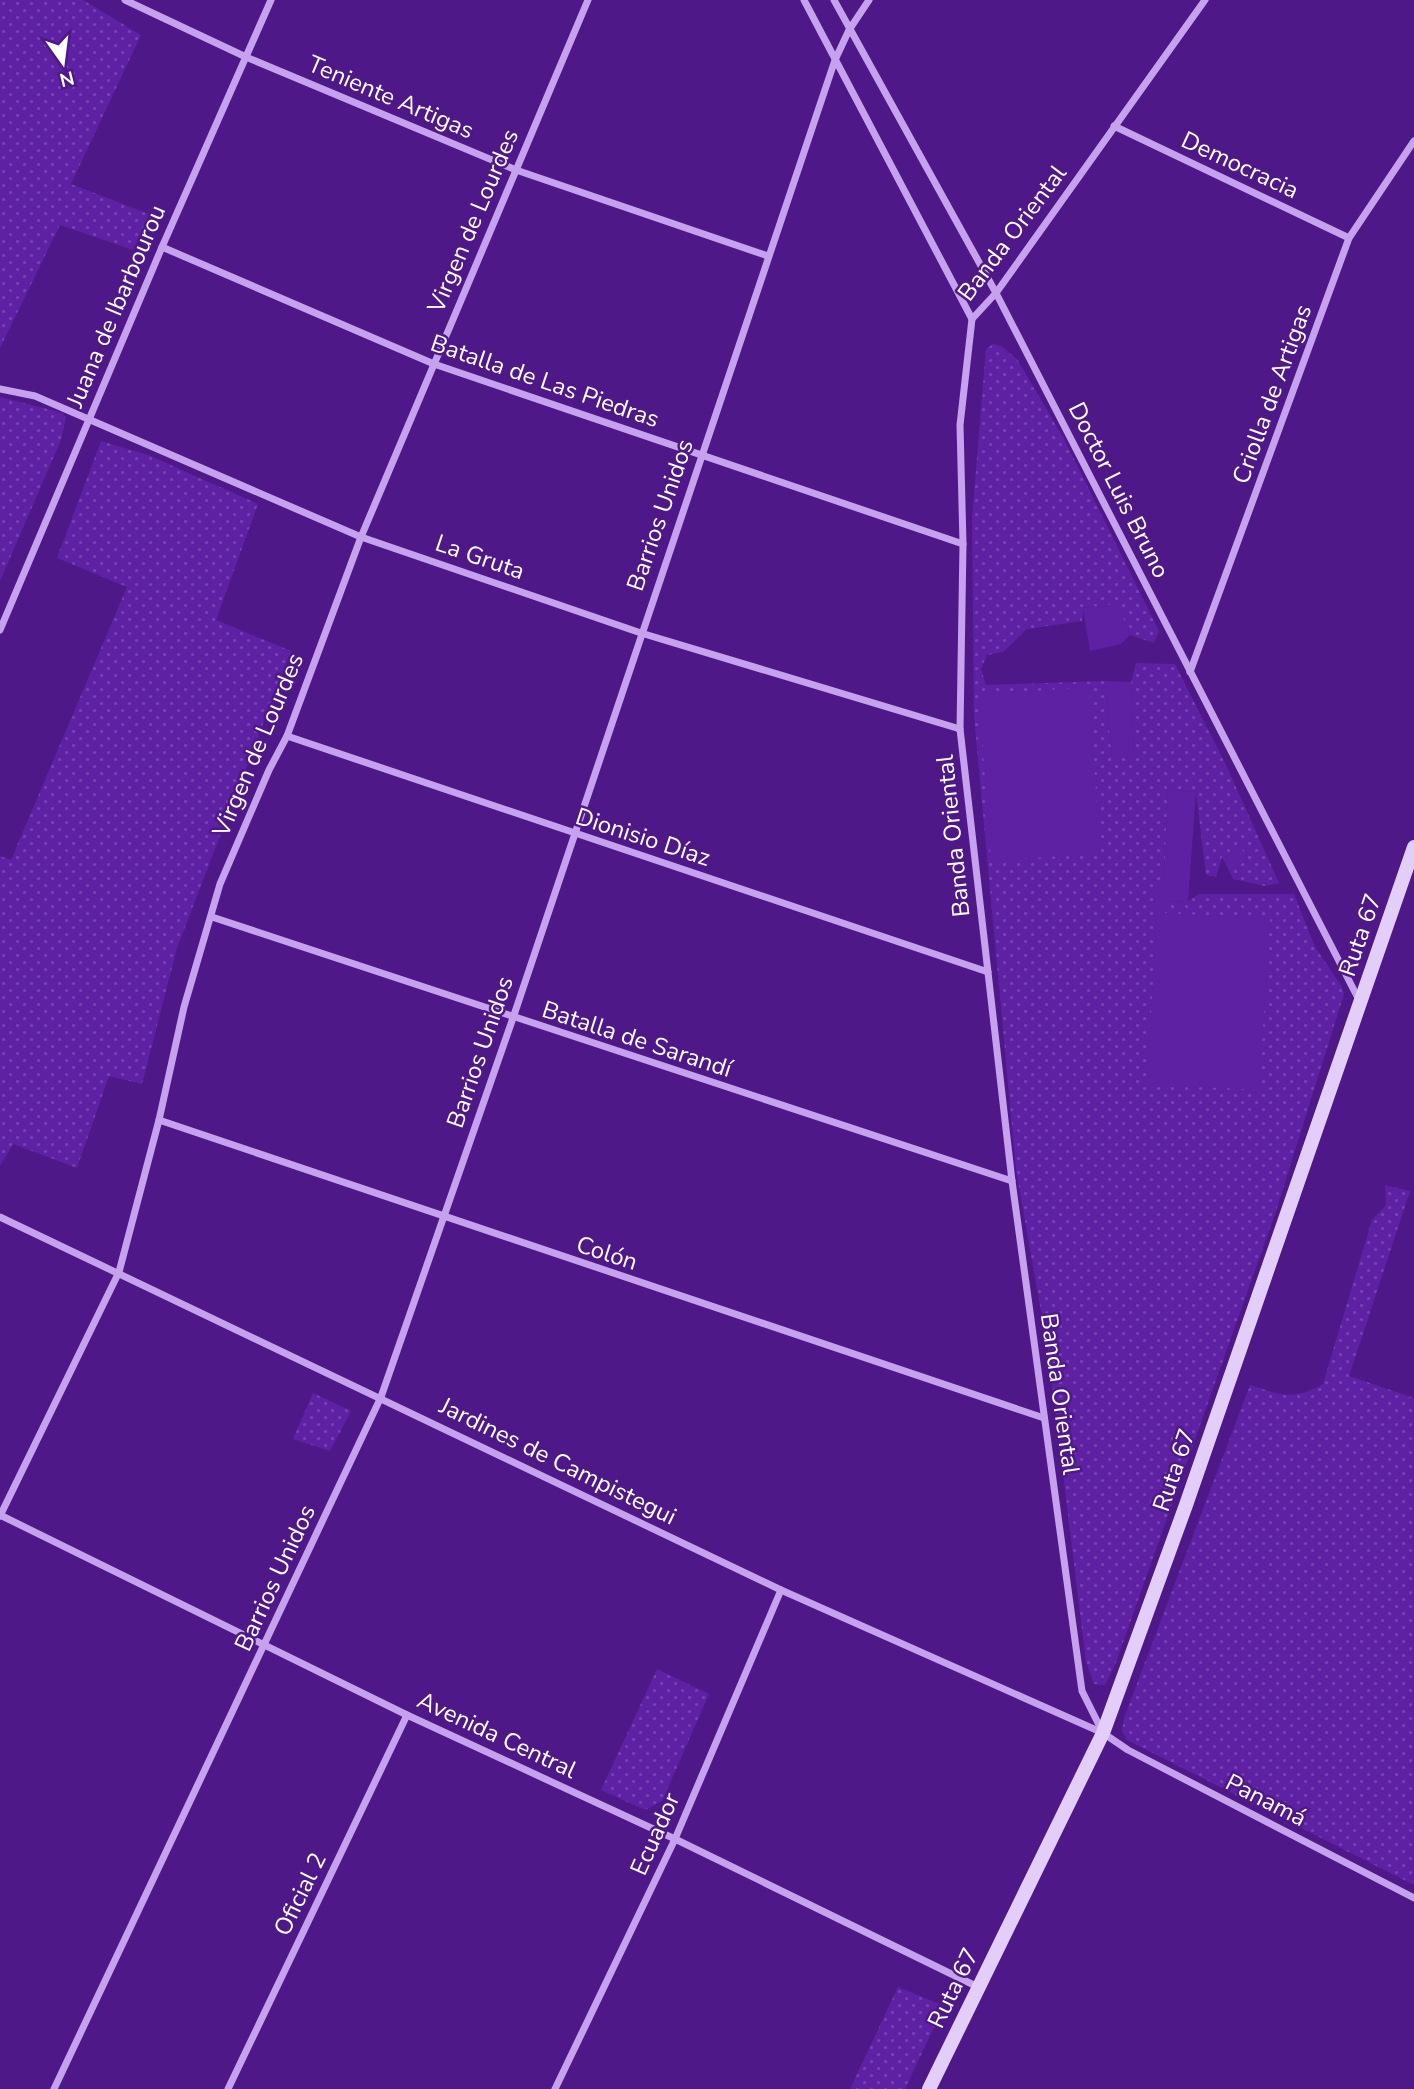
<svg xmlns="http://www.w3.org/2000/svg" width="1414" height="2089" font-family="'Nunito Sans',sans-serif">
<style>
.grass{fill:url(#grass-dots)}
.pitch{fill:#5e21a3}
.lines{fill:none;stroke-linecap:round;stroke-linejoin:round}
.street{stroke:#c5a1ee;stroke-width:7}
.secondary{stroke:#e3cefa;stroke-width:14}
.labels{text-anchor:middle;stroke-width:5;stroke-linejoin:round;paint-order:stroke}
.street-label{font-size:24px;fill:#fff;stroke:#4f1889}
</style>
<defs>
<pattern id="grass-dots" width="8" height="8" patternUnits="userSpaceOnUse" patternTransform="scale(1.75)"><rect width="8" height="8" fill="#5e21a3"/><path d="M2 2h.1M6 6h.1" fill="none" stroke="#7642b1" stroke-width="1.8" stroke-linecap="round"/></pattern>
</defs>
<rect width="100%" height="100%" fill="#4f1889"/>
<!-- grass -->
<g class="grass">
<path d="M0 0H83L141 35 71 184 149 214 133 250 60 225 0 348Z"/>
<path d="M993 344 1001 346 1017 359 1064 439 1159 631 1154 643 1130 635 1117 604 1084 608 1082 621 1027 629 1003 652 987 655 981 669 986 685 1105 681 1112 758 1134 757 1131 682 1136 663 1175 664 1226 765 1279 883 1265 886 1233 879 1229 871 1247 860 1222 857 1216 877 1206 875 1196 792 1168 790 1164 881H1155L1167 902 1188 901 1199 894H1294L1315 947 1342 987 1344 994 1276 1211 1115 1665 1105 1685 1094 1684 1086 1662 1048 1351 1016 1170 974 716 972 518 986 349Z"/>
<path d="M0 397 63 413 66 418 61 440 0 581Z"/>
<path d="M101 441 148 455 258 504 216 620 291 651 177 948 142 1084 109 1076 77 1168 13 1144 0 1166V856L11 860 127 587 57 558Z"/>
<path d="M1385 1185 1410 1191 1349 1376 1414 1398V1885L1127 1740 1122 1731 1124 1718 1250 1385C1281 1395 1293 1401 1323 1384L1372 1220 1386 1205Z"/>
<path d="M313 1393 351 1411 330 1451 293 1439Z"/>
<path d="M657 1669 709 1694 662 1801 645 1810 601 1790Z"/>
<path d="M898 1987 944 2006 905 2089H850Z"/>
</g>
<!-- pitch -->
<g class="pitch">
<path d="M1117 604 1130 635 1121 644 1090 651 1083 608Z"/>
<path d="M1105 681 1131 682 1134 757 1112 759Z"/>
<path d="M1089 687 1100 853 991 861 979 695Z"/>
<path d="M1168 790 1196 792 1188 901 1167 902 1165 913 1270 919 1259 1090 1147 1084 1157 914 1154 913 1155 881H1164Z"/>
<path d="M1241 846 1247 860 1229 871 1222 857Z"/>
</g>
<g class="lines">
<!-- street -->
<g class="street">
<path d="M125 0 246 57 516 170 768 256"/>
<path d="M804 0 972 319"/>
<path d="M834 0 996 293 1359 1000"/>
<path d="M1114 126 1349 238"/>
<path d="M162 247 434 364 963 544"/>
<path d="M0 389 35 396 361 537 641 633 960 729"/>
<path d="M0 630 162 247 271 0"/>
<path d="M1190 672 1349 238 1414 141"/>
<path d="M287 736 988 972"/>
<path d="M212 917 1012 1181"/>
<path d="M159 1120 1044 1418"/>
<path d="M0 1217 781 1590 1103 1733 1128 1750 1414 1898"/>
<path d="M0 1515 407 1715 675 1839 978 1987"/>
<path d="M0 1516 119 1272 159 1120 184 1007 220 884 269 770 287 736 361 537 588 0"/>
<path d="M1103 1733 1082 1691 1012 1181 960 729 963 544 960 425 972 319 996 293 1205 0"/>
<path d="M54 2089 381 1397 513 1018 835 60 849 30 869 0"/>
<path d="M228 2089 407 1715"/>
<path d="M555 2089 675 1839 781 1590"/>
</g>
<!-- secondary -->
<path class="secondary" d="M929 2089 1103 1733 1186 1505 1414 847"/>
</g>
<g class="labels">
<!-- street labels -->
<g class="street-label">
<text transform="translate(391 97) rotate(23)" y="8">Teniente Artigas</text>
<text transform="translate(1240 165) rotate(25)" y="8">Democracia</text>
<text transform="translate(473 221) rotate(-67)" y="8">Virgen de Lourdes</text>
<text transform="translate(1012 233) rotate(-53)" y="8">Banda Oriental</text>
<text transform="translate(116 306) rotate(-67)" y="8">Juana de Ibarbourou</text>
<text transform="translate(545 381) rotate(19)" y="8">Batalla de Las Piedras</text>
<text transform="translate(1272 394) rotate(-70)" y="8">Criolla de Artigas</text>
<text transform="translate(1119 490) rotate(63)" y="8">Doctor Luis Bruno</text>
<text transform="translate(660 515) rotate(-71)" y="8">Barrios Unidos</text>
<text transform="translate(480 557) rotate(19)" y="8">La Gruta</text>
<text transform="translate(258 745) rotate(-67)" y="8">Virgen de Lourdes</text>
<text transform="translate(953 836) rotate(-96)" y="8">Banda Oriental</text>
<text transform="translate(643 837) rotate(18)" y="8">Dionisio Díaz</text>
<text transform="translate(1360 935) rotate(-71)" y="8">Ruta 67</text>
<text transform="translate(637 1039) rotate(18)" y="8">Batalla de Sarandí</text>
<text transform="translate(480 1052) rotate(-71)" y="8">Barrios Unidos</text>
<text transform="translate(607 1253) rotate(18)" y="8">Colón</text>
<text transform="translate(1060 1394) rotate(82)" y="8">Banda Oriental</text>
<text transform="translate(558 1461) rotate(26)" y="8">Jardines de Campistegui</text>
<text transform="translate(1174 1470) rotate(-71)" y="8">Ruta 67</text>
<text transform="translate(275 1578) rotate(-65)" y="8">Barrios Unidos</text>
<text transform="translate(497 1735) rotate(25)" y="8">Avenida Central</text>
<text transform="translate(1266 1800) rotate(27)" y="8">Panamá</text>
<text transform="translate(655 1834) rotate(-66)" y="8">Ecuador</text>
<text transform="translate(300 1894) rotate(-64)" y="8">Oficial 2</text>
<text transform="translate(953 1988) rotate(-64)" y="8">Ruta 67</text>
</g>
</g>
<!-- north arrow -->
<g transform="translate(63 63) rotate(166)" stroke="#4f1889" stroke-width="5" paint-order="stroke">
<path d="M0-5L12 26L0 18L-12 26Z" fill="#ffffff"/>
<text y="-10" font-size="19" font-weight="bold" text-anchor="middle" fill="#ffffff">N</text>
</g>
</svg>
